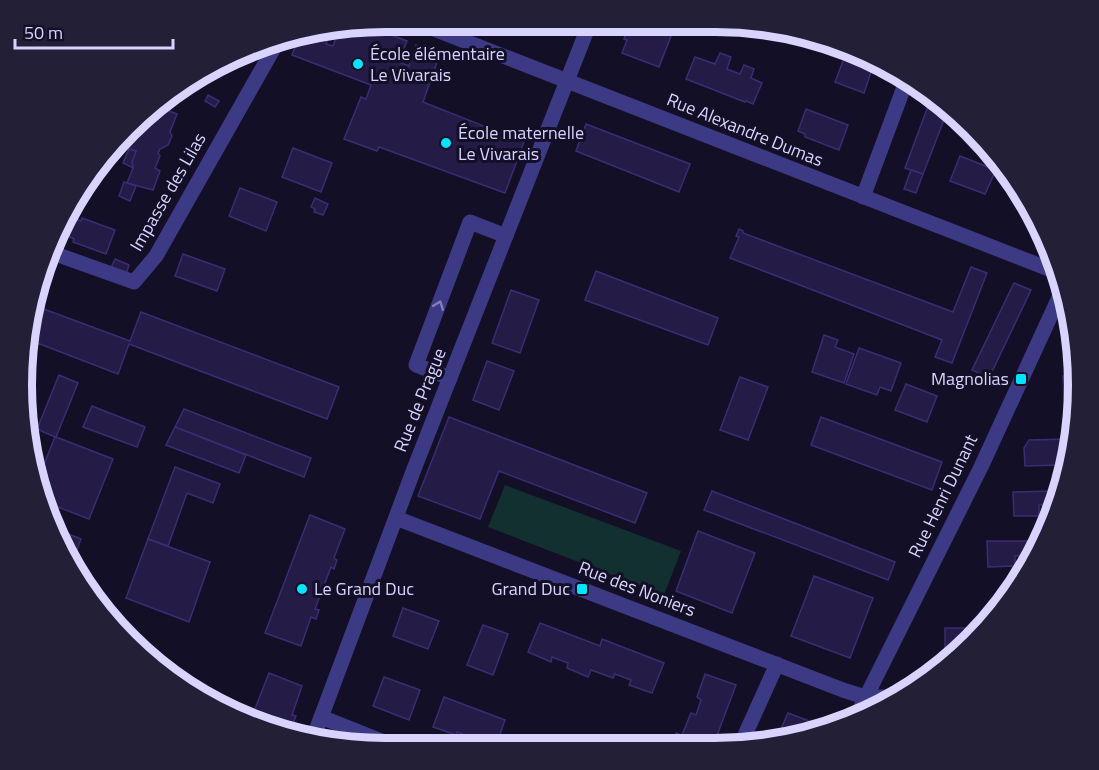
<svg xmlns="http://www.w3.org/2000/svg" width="1099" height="770" font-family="'Titillium Web',sans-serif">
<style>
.green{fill:#12302f}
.building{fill:#241b47;stroke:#3b2d73;stroke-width:1.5}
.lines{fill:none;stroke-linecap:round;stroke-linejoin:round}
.minor{stroke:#3d3a85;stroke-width:15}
.oneway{stroke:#837fbc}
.poi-dot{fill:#00e5ff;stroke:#130f26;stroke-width:2}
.labels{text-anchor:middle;stroke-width:6;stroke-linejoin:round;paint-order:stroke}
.poi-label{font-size:18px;fill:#d9d4ff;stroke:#130f26;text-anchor:start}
.street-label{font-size:18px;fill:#d9d4ff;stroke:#130f26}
.rim{fill:none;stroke:#d9d4ff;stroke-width:8}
</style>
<rect width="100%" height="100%" fill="#130f26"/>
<!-- green -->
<path class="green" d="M505 485 681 551 664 595 488 527Z"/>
<!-- building -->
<g class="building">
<path d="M362 24 407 41 399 62 409 66 416 45 440 54 423 102 524 142 505 193 379 147 377 151 344 139 361 97 366 99 371 85 292 55 301 32 318 30 329 34 326 44 333 46 340 27Z"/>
<path d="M636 25 675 26 659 67 622 53 627 40 624 39 627 30 633 32Z"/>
<path d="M720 53 731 57 727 69 740 74 744 65 754 69 751 78 762 83 753 104 746 101 745 102 686 79 695 57 715 64Z"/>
<path d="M846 53 874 63 864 93 835 82Z"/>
<path d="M208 95 219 101 215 107 205 101Z"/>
<path d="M931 98 947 112 923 174 905 168Z"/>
<path d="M156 106 177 114 170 132 172 136 168 145 160 149 158 153 160 156 155 168 160 171 153 190 127 183 133 168 132 162 136 151 129 149 126 142 133 137 139 121 148 113H150Z"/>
<path d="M806 109 848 125 839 150 805 137V134L798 131Z"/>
<path d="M586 124 690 164 679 192 576 151Z"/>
<path d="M293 148 332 163 321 192 282 177Z"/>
<path d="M129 149 136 151 132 162 133 168 123 163Z"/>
<path d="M960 156 996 170 985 194 950 181Z"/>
<path d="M911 170 923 174 916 193 904 189Z"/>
<path d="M124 182 136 186 130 201 119 196Z"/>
<path d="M240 188 277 202 266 231 229 216Z"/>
<path d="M315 198 328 204 323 215 314 212 315 209 311 207Z"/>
<path d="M73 218 81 221 82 218 115 230 106 254 73 242 74 239 66 235 68 223Z"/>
<path d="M739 229 743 231V233L953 312 971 267 987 273 952 363 935 357 942 340 730 258 739 237 736 236Z"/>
<path d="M183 254 225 269 217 291 175 276Z"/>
<path d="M115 259 129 265 126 274 111 268Z"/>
<path d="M596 271 718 318 708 345 585 300Z"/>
<path d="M1014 283 1031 290 989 378 972 370Z"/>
<path d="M511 290 539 300 520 353 492 343Z"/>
<path d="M33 305 130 341 141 312 339 387 327 419 129 344 118 374 24 338Z"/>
<path d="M824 335 838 340 835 347 854 354 844 383 812 372Z"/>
<path d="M859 348 901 363 891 391 880 387 877 395 846 384Z"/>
<path d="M487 361 514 371 499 410 473 400Z"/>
<path d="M59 375 78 383 56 437 113 459 89 519 45 502 38 479 55 437 37 429Z"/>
<path d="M1063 376H1073L1077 408 1076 414 1065 415Z"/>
<path d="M740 377 768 387 748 440 720 430Z"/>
<path d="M906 384 937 396 927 422 895 410Z"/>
<path d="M92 406 145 427 137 447 83 427Z"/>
<path d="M184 409 311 458 304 477 175 427Z"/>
<path d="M449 417 647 493 635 523 499 471 480 519 418 496Z"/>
<path d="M821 417 942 462 932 490 811 445Z"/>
<path d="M175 427 246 455 239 473 166 445Z"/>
<path d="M1069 439 1062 465 1025 466 1024 448 1029 440Z"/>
<path d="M175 467 220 484 213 503 187 493 168 546 148 539Z"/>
<path d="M712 491 895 562 888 580 704 510Z"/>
<path d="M1051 491V505H1039V516H1014L1013 492Z"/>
<path d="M310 515 345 529 334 558 337 560 334 569 331 567 315 609 319 610 316 619 311 617 301 646 265 633Z"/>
<path d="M53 528 81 539 71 565 58 546Z"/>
<path d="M698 531 755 553 732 613 676 591Z"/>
<path d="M148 539 210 562 189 622 126 598Z"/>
<path d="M987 541H1027V555L1015 556V566L988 567Z"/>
<path d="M814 576 873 598 850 658 791 636Z"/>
<path d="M403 608 439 621 428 649 393 636Z"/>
<path d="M540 623 600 646 602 639 664 663 652 693 629 685 631 680 615 674 613 678 591 670 588 677 567 668 568 663 552 657 551 662 528 652Z"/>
<path d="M483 625 508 634 493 675 467 665Z"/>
<path d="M945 628H970V638L955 657 945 656Z"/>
<path d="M269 673 302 686 292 715 296 716 294 721 293 725 288 723 287 728 251 719Z"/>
<path d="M705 674 736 685 713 746H672L676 733 682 735 691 713 696 715 701 700 697 697Z"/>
<path d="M384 677 420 690 409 720 373 706Z"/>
<path d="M444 697 505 720 499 737 525 747H487L472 741 473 738 457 732 456 735 433 727Z"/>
<path d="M788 713 817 724 815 730 782 740V738L778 736Z"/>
</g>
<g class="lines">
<!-- minor -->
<g class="minor">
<path d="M416 22 1059 273"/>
<path d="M863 197 907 79"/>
<path d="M47 251 134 282 156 256 279 39"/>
<path d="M450 378 416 365 470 222 506 236"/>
<path d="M396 518 843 690 865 697H896"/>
<path d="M321 717 399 748"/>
<path d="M856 717 981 467 1062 291"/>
<path d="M314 736 414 469 589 25"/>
<path d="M740 746 777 664"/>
</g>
</g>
<!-- one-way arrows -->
<defs><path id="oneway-chevron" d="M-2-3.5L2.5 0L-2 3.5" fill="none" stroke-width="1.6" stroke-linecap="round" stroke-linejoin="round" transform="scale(1.5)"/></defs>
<use class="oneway" href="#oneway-chevron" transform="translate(439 305) rotate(-69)"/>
<!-- markers -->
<g class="poi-dot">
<circle cx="358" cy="64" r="6"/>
<circle cx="446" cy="143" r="6"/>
<rect x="1015" y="373" width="12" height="12" rx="3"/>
<circle cx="302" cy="589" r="6"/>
<rect x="576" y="583" width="12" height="12" rx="3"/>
</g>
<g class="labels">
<!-- poi labels -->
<g class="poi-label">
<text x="370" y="60">École élémentaire<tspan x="370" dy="21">Le Vivarais</tspan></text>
<text x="458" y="139">École maternelle<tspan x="458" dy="21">Le Vivarais</tspan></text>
<text x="1009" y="385" text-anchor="end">Magnolias</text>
<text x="314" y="595">Le Grand Duc</text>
<text x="570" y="595" text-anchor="end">Grand Duc</text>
</g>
<!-- street labels -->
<g class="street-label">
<text transform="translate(745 130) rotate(22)" y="6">Rue Alexandre Dumas</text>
<text transform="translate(168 192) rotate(-60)" y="6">Impasse des Lilas</text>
<text transform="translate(420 400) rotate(-68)" y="6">Rue de Prague</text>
<text transform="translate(943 496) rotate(-64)" y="6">Rue Henri Dunant</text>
<text transform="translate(637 589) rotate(21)" y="6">Rue des Noniers</text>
</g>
</g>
<!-- crop -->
<path d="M0 0H1099V770H0ZM385 32H715A353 353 0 0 1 1068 385V385A353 353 0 0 1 715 738H385A353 353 0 0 1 32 385V385A353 353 0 0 1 385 32Z" fill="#231f37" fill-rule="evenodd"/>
<path class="rim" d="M385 32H715A353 353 0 0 1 1068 385V385A353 353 0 0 1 715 738H385A353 353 0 0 1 32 385V385A353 353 0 0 1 385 32Z"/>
<!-- scale -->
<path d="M15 39v9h158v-9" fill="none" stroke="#d9d4ff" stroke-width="3"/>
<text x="24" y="39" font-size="18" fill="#d9d4ff" stroke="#130f26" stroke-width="4.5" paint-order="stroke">50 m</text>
</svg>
